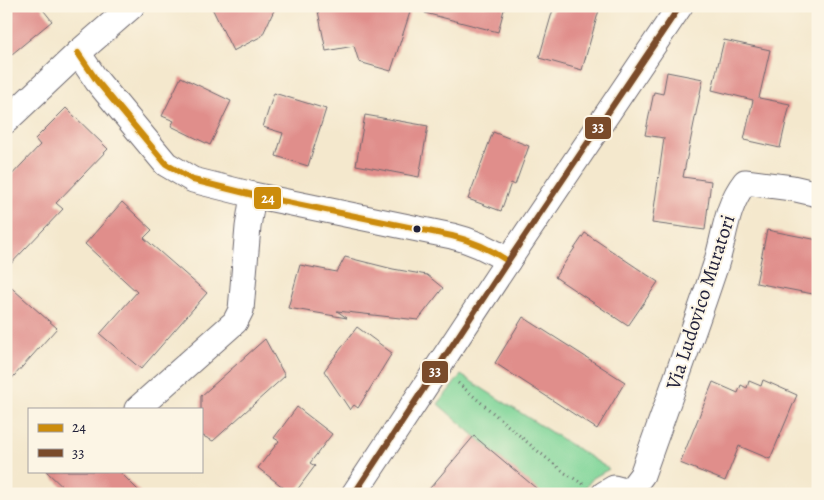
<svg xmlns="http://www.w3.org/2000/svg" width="824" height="500" font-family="Alegreya,serif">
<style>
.green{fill:#81d69a;stroke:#527c6a}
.building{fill:#e08e8b}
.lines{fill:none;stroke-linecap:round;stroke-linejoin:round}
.minor-casing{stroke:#6c676e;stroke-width:27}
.path{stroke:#6c676e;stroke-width:3;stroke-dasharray:1 4;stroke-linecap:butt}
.minor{stroke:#fff;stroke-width:25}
.bus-1-casing{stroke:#fcf5e5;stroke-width:10}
.bus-2-casing{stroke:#fcf5e5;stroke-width:10}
.bus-1{stroke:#cc8c0c;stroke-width:6}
.bus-2{stroke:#7a4b2a;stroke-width:6}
.bus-dot{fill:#22223b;stroke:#fcf5e5;stroke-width:2}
.labels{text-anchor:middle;stroke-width:4;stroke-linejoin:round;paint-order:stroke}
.street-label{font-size:20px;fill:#22223b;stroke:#fcf5e5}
.line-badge{stroke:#fcf5e5;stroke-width:2}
.badge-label{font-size:14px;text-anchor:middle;font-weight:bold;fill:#fff}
</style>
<rect width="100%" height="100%" fill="#fcf5e5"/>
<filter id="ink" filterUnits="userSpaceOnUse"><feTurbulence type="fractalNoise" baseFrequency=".02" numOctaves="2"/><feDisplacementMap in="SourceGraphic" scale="10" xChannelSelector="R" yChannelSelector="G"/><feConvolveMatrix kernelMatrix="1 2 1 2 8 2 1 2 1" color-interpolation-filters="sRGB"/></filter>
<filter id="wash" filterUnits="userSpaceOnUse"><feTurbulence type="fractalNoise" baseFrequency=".0096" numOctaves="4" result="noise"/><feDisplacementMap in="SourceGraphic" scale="20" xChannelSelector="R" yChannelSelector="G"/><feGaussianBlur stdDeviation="1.12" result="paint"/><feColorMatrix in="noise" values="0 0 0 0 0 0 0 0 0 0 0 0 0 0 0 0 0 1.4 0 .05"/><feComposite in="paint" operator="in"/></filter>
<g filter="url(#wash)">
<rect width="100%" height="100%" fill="#f4e8cd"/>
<!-- green -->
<path class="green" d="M461 375 609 469 593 478 580 494H542L438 404Z"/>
<g id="blocks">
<!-- building -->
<g class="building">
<path d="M6 6H40L52 21 6 59Z"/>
<path d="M211 6H276L262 36 233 51Z"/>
<path d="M317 6H412L391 71 359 62 354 46 326 51Z"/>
<path d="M426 6H505L498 32 425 13Z"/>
<path d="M554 6H586L599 10 582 70 539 58Z"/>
<path d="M724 40 770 50 759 98 790 104 780 148 744 140 753 100 712 90Z"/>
<path d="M667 72 703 79 683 177 711 181 705 230 652 223 664 138 645 135 654 92 663 94Z"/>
<path d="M181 77 231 101 210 145 171 126 174 121 162 116Z"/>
<path d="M274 93 326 109 308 166 276 156 283 133 263 127Z"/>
<path d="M66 108 108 149 56 203 63 209 6 269V181L40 145 35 139Z"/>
<path d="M365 115 428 126 419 177 356 165Z"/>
<path d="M493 132 529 146 515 185 511 183 501 211 468 199Z"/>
<path d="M122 202 152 230 144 238 207 293 141 369 100 334 137 292 85 244Z"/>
<path d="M767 230 818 240V295L756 283Z"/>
<path d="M585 233 658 282 628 326 555 277Z"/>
<path d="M345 257 393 269 427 275 443 288 418 320 337 311 347 318 288 308 300 265 337 272Z"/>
<path d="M6 283 57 328 6 385Z"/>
<path d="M523 317 625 382 597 429 495 363Z"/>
<path d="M357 327 392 353 358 408 354 405 350 410 324 371Z"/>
<path d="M265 339 285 376 213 441 201 435V396Z"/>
<path d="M763 380 797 395 770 459 739 446 725 481 680 463 713 382 738 393 741 385 747 388 749 381 761 386Z"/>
<path d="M297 407 332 434 310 463 315 466 294 494H292L258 468 279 441 274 438Z"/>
<path d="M474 436 543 494H425Z"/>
<path d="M46 471H119L142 494H70Z"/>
</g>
</g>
</g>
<g filter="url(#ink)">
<use href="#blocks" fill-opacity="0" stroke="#6c676e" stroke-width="1"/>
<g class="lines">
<!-- minor casing -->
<g class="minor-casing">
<g id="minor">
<path d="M78 53 97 81 166 164 193 180 253 195 452 236C473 241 490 249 508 261"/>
<path d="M6 121 78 53 132 6"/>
<path d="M137 409 235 322 241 310 248 227 253 195"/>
<path d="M629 492 642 475C666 407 691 339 714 270 725 240 724 209 745 182L792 188 818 194"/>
<path d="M354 494 508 261 680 6"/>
<path d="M604 494 614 488 629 492 630 494"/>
</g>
</g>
<!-- path -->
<path class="path" d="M458 383 534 448 565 473 583 484"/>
<!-- minor -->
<use href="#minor" class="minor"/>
<!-- bus-1 casing -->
<g class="bus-1-casing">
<path id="bus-1" d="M78 53 97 81 166 164 193 180 253 195 452 236C473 241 490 249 508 261"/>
</g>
<!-- bus-2 casing -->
<g class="bus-2-casing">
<path id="bus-2" d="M354 494 508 261 680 6"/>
</g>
<!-- bus-1 -->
<use href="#bus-1" class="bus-1"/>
<!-- bus-2 -->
<use href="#bus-2" class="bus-2"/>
</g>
</g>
<!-- markers -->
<circle class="bus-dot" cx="417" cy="229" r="4.5"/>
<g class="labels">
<!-- street labels -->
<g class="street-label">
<text transform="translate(700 302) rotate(-72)" y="7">Via Ludovico Muratori</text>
</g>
</g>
<g class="line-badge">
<rect x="584" y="116" width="28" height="24" rx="5" fill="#7a4b2a"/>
<rect x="253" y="186" width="29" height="24" rx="5" fill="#cc8c0c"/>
<rect x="421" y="360" width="28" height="24" rx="5" fill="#7a4b2a"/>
</g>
<g class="badge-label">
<text x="598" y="132">33</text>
<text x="268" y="203">24</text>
<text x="435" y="376">33</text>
</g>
<!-- margin -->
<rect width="824" height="500" fill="none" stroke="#fcf5e5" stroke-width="25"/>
<!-- legend -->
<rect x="28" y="408" width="175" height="65" fill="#fcf5e5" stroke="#a5a1a1"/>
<rect x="38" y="424" width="25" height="8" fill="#cc8c0c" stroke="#a5a1a1"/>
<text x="72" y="432" font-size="15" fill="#22223b">24</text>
<rect x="38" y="449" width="25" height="8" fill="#7a4b2a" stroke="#a5a1a1"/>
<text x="72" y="458" font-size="15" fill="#22223b">33</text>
</svg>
